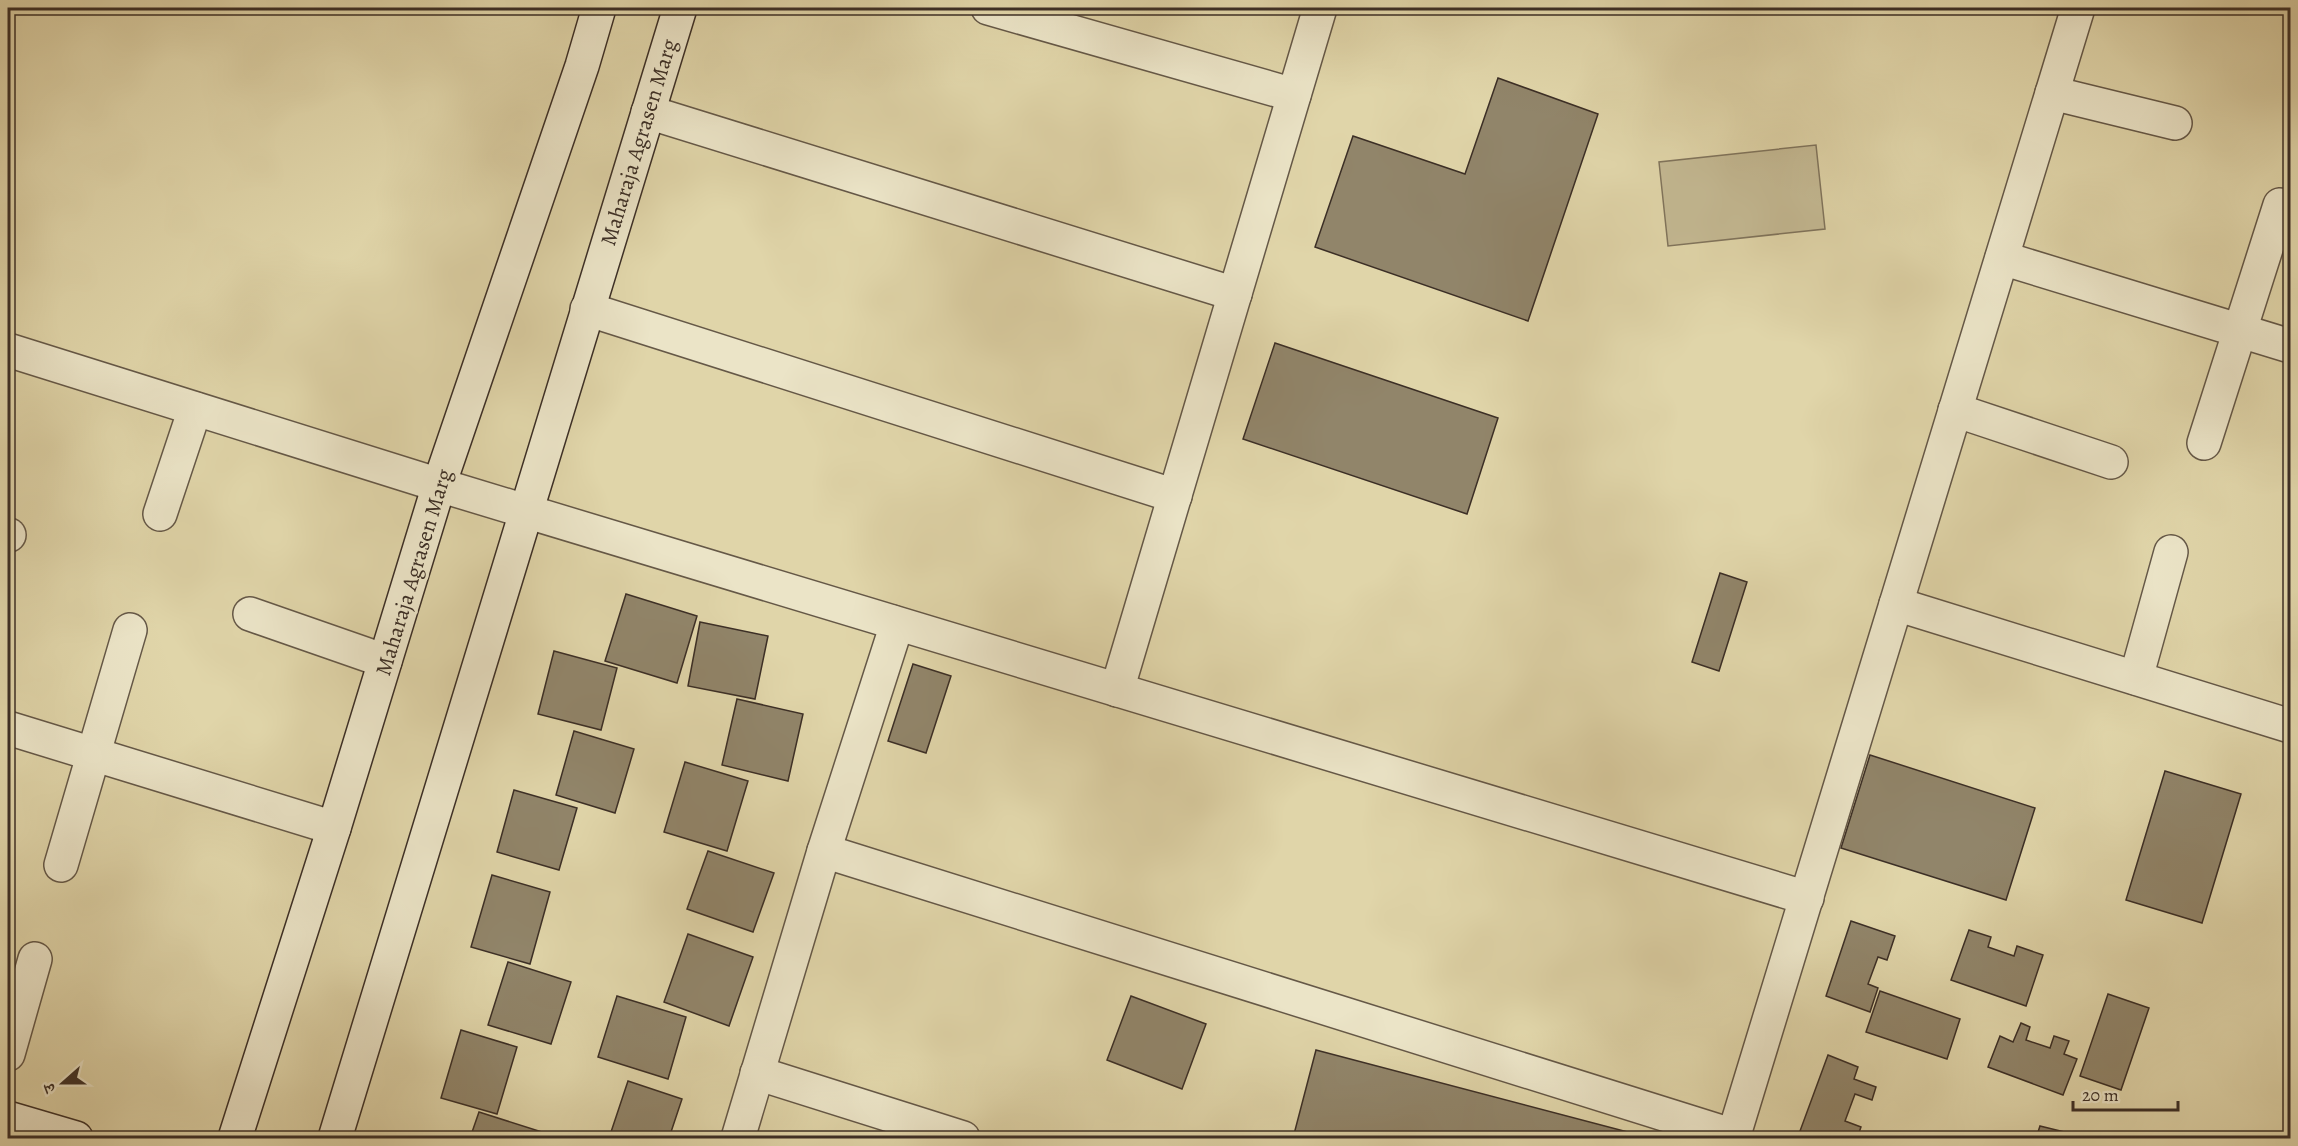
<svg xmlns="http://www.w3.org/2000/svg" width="2298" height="1146" font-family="Alegreya,'Noto Serif Devanagari',serif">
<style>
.green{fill:#c4b993;stroke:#80745c;stroke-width:1.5}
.building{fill:#91856a;stroke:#3c2f26;stroke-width:1.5}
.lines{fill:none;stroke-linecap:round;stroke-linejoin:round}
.street-casing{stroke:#655847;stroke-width:36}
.secondary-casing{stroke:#3c2f26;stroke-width:36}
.street{stroke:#ebe4c7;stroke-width:33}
.secondary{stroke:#ebe4c7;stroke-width:33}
.labels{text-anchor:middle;stroke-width:6;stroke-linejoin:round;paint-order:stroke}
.street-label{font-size:22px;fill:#3c2f26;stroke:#ebe4c7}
</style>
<rect width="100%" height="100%" fill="#e0d5a9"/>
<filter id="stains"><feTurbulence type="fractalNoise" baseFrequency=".00333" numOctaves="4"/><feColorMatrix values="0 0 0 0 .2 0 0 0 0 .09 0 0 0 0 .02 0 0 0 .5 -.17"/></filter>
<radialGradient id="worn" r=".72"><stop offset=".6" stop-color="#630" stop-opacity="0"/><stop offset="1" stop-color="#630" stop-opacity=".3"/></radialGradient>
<!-- green -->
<path class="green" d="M1816 145 1825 229 1668 246 1659 162Z"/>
<!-- building -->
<g class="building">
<path d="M1498 78 1598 114 1528 321 1315 247 1353 136 1465 174Z"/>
<path d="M1275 343 1498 418 1467 514 1243 439Z"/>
<path d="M1720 573 1747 582 1719 671 1692 662Z"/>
<path d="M626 594 697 616 677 683 605 661Z"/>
<path d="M700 622 768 636 755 699 688 686Z"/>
<path d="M554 651 617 668 601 730 538 714Z"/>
<path d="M913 664 951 676 926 753 888 741Z"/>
<path d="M737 699 803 714 788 781 722 765Z"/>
<path d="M574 731 634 749 615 813 556 795Z"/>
<path d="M1870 755 2035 808 2006 900 1841 848Z"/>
<path d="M685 762 748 781 727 851 664 832Z"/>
<path d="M2165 771 2241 794 2202 923 2126 900Z"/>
<path d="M514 790 577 808 559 870 497 852Z"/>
<path d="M708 851 774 873 753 932 687 909Z"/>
<path d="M492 875 550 892 530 964 471 947Z"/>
<path d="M1851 921 1895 936 1887 960 1878 957 1868 984 1878 988 1870 1012 1826 996Z"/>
<path d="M1969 930 1991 937 1988 947 2014 956 2017 946 2043 955 2026 1006 1951 980Z"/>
<path d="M688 934 753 957 729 1026 664 1002Z"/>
<path d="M508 962 571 982 551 1044 488 1025Z"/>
<path d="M1880 991 1960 1019 1947 1059 1866 1032Z"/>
<path d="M2108 994 2149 1008 2121 1090 2080 1076Z"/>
<path d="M617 996 686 1017 668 1079 598 1057Z"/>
<path d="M1131 996 1206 1024 1182 1089 1107 1060Z"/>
<path d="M2021 1023 2030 1027 2026 1040 2050 1048 2054 1036 2069 1041 2064 1054 2077 1059 2063 1095 1988 1067 2000 1036 2013 1042Z"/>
<path d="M461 1030 517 1047 497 1114 441 1098Z"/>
<path d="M1316 1050 1639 1135 1658 1138H1293Z"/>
<path d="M1828 1055 1858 1067 1854 1079 1876 1087 1872 1100 1855 1094 1845 1121 1861 1127 1857 1138 1840 1133 1838 1138H1819L1800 1131Z"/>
<path d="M628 1081 682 1099 669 1138H609Z"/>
<path d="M479 1112 545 1133 543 1138H470Z"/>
<path d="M2040 1126 2089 1138H2036Z"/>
</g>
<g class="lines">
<!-- street casing -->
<g class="street-casing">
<g id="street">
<path d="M988 8 1294 95"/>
<path d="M2052 93 2175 123"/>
<path d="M648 112 1235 294"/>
<path d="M2002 258 2290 346"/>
<path d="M587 309 1175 496"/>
<path d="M8 350 439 485 1807 898"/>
<path d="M1955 410 2111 462"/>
<path d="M2204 443 2280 205"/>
<path d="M160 514 195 409"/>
<path d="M8 535H9"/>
<path d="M1896 604 2290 726"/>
<path d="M250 614 385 661"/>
<path d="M2136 678 2171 552"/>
<path d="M1117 690 1320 8"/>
<path d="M8 728 334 828"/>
<path d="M824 851 1734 1136"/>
<path d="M61 865 130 630"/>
<path d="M8 1054 35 959"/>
<path d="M757 1073 963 1138"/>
<path d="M738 1138 824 851 897 624 892 622"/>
<path d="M1733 1138 2078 8"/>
</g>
</g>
<!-- secondary casing -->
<g class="secondary-casing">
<g id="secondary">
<path d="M8 1118 76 1138"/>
<path d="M235 1138 334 828 439 485 582 66 599 8"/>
<path d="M335 1138 680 8"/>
</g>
</g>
<!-- street -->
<use href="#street" class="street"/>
<!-- secondary -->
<use href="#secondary" class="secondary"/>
</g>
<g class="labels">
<!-- street labels -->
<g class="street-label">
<text transform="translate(638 142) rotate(-73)" y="8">Maharaja Agrasen Marg</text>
<text transform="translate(413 572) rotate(-73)" y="8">Maharaja Agrasen Marg</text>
</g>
</g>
<!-- margin -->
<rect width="2298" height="1146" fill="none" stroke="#e0d5a9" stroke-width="30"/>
<rect x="9" y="9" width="2280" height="1128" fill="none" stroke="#3c2f26" stroke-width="3"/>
<rect x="15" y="15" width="2268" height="1116" fill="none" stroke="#3c2f26" stroke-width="1.5"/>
<!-- north arrow -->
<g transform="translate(63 1083) rotate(249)" stroke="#ebe4c7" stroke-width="4.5" paint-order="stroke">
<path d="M0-4.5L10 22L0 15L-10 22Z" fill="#3c2f26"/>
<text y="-9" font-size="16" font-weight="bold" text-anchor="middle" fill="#3c2f26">उ</text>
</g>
<!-- scale -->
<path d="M2073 1101v9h105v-9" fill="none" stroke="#3c2f26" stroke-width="3"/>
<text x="2082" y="1101" font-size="18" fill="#3c2f26" stroke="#ebe4c7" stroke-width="4.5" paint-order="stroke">20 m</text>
<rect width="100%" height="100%" filter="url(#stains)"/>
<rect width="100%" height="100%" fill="url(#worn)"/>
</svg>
